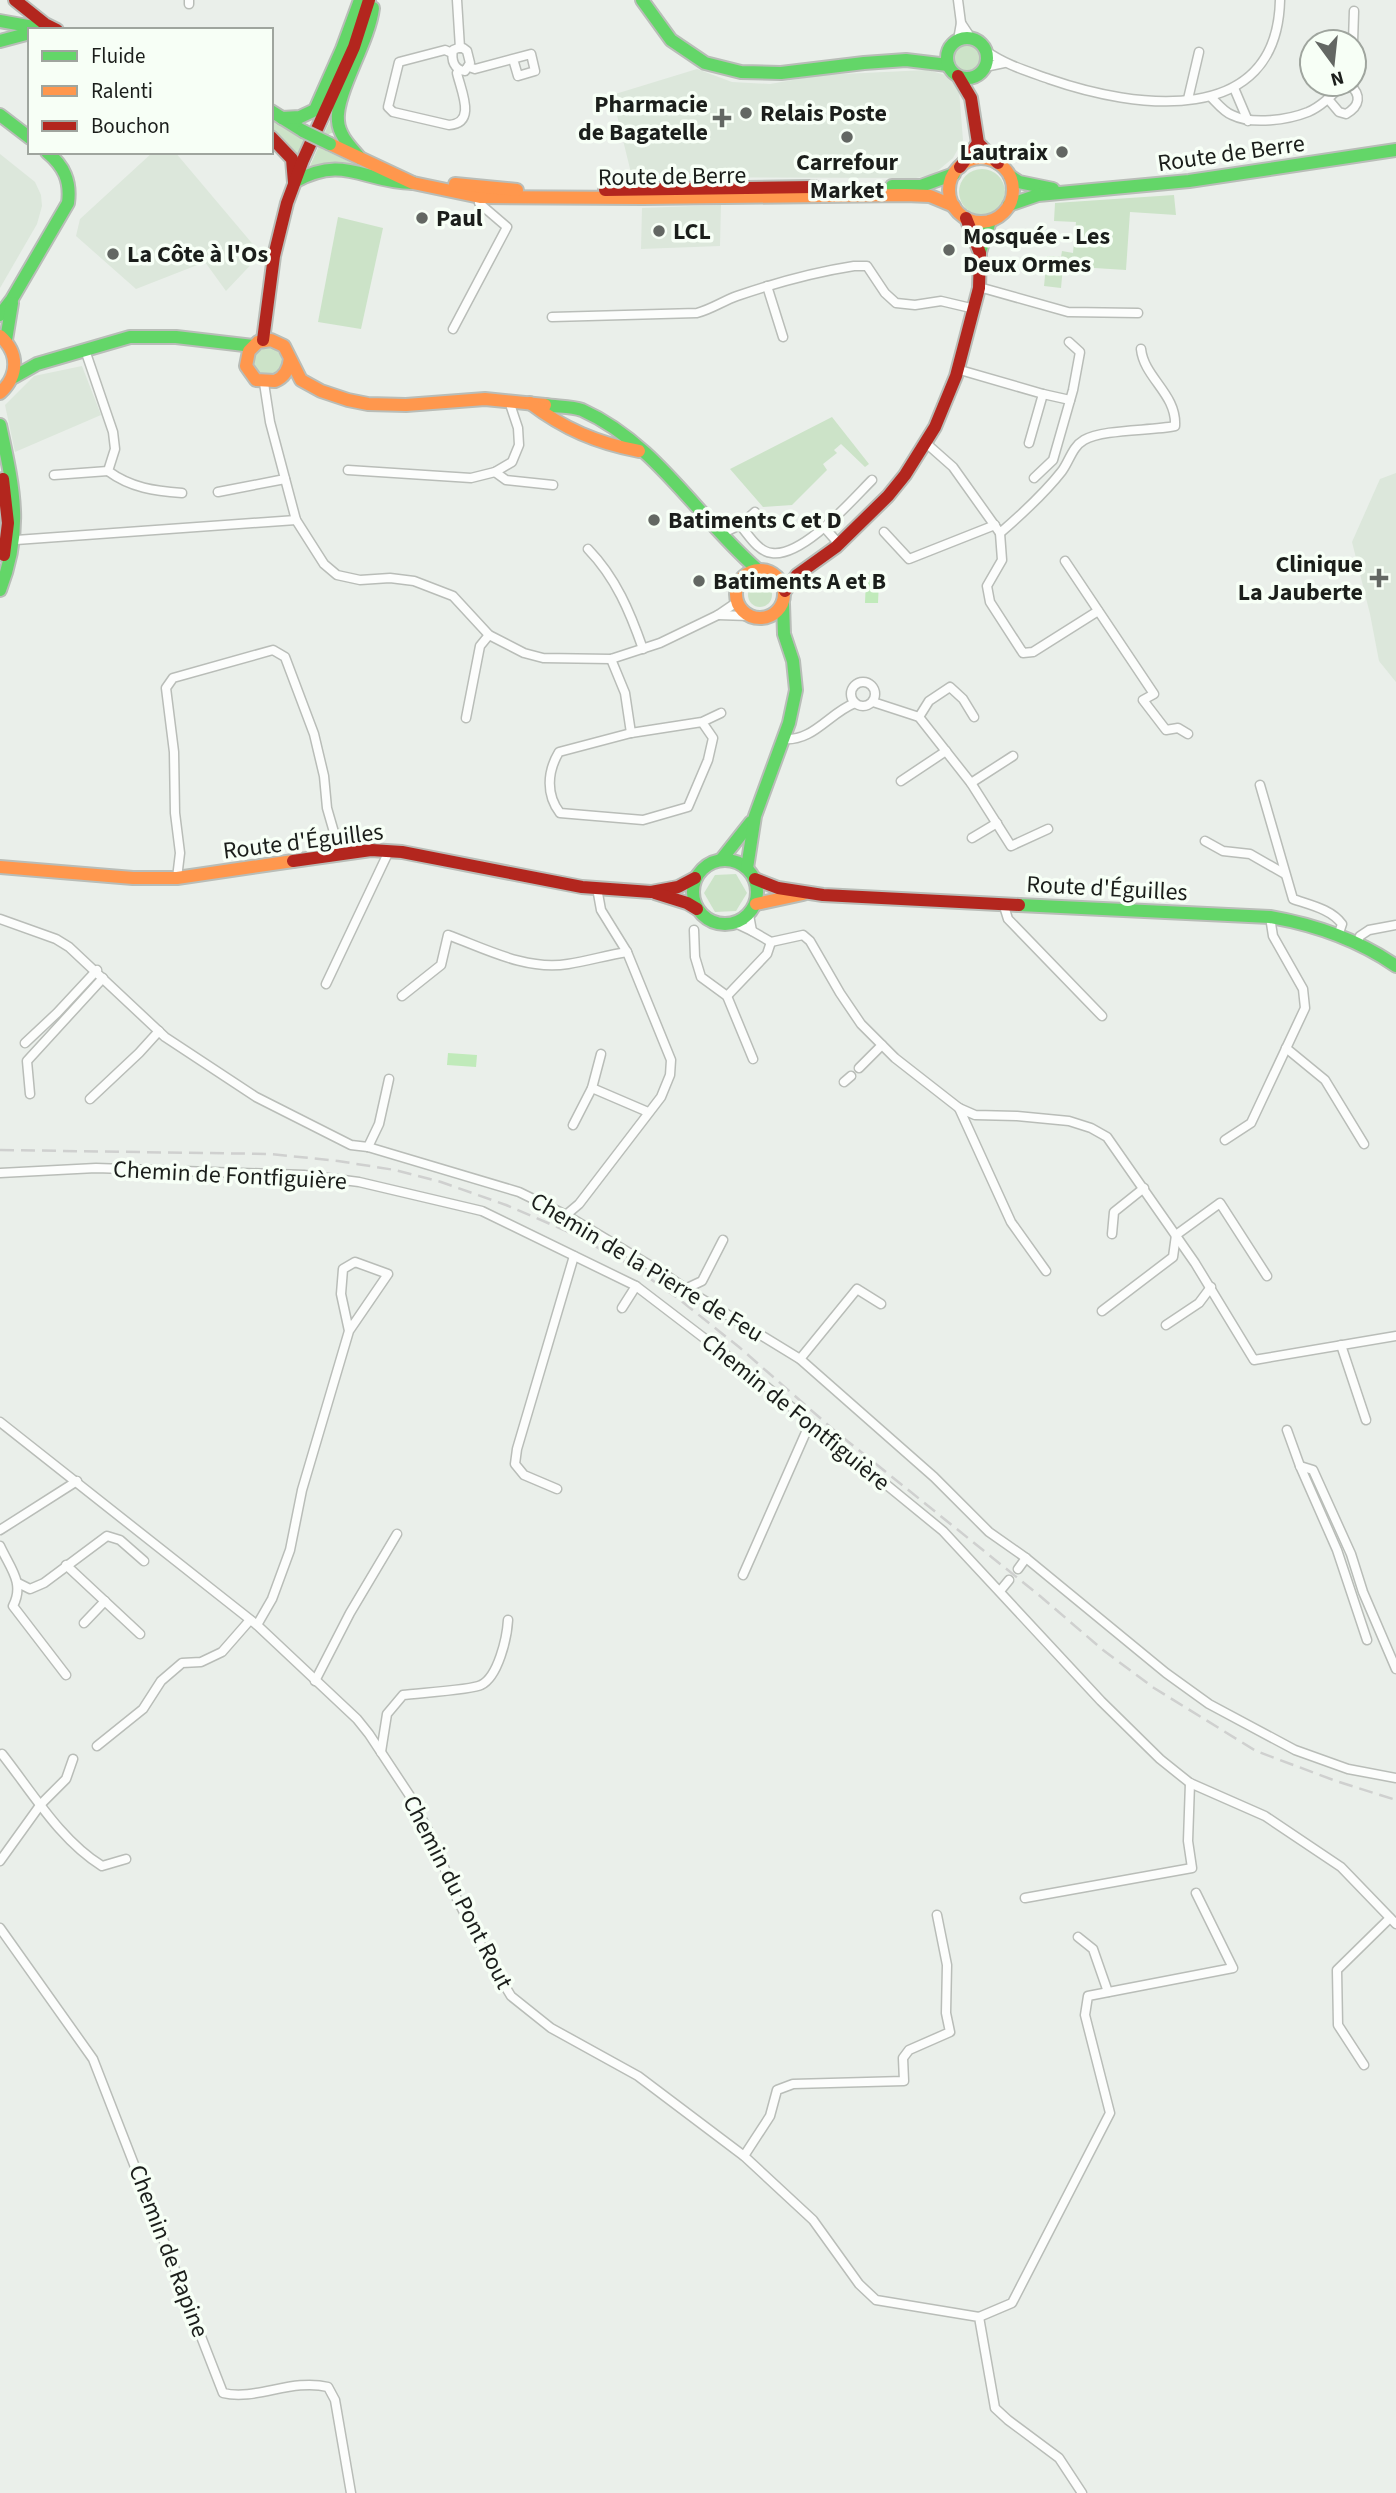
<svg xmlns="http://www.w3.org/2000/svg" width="1396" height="2493" font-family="'Source Sans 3',sans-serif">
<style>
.built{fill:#dce7db}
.green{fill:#cce3c8}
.water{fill:#c0eaba}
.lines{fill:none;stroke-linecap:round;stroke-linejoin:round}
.street-casing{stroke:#b9bdb8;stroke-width:11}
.fast-casing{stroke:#b9bdb8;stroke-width:16}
.slow-casing{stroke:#b9bdb8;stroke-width:16}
.jam-casing{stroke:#b9bdb8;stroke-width:16}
.street{stroke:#fcfdfc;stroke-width:8}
.fast{stroke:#63d668;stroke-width:12}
.slow{stroke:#ff974d;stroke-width:12}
.jam{stroke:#b3261e;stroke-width:12}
.rail{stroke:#cfd0cf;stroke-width:2.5;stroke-dasharray:14 7;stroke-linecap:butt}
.fast-bridge-casing{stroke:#b9bdb8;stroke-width:16;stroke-linecap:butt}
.fast-bridge{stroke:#63d668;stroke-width:12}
.poi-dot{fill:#636763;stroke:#f7fff6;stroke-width:2.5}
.labels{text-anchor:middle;stroke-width:7;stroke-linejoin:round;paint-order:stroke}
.poi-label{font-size:24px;font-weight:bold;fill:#1b1e1b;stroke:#f7fff6;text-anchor:start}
.street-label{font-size:24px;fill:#1b1e1b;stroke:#f7fff6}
</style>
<rect width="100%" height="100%" fill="#eaefea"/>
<!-- built -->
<g class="built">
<path d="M697 69 732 82 770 84 821 75 927 70 946 75 959 90 963 140 953 158 934 174 916 178 632 177 612 95Z"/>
<path d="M153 152H175L261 254 226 291 205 262 136 289 76 236 80 219Z"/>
<path d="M0 154 35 182 41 195 42 206 37 224 0 288Z"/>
<path d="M721 205 720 246 641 249 642 208Z"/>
<path d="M82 366 101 415 15 452 5 405 34 376Z"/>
<path d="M1396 473V682L1379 661 1370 614 1352 542 1380 479Z"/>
</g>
<!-- green -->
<g class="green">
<circle cx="966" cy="57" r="14"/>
<path d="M334 112 337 131 329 134 322 149 374 173 309 168Z"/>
<path d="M271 118 306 138 297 156 271 131Z"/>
<circle cx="982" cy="192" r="23"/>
<path d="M1174 195 1176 215 1130 212 1126 270 1063 266 1061 288 1044 286 1047 256 1061 257 1062 251 1073 253 1076 222 1054 221 1055 203Z"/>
<path d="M338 217 383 228 361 329 318 322Z"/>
<circle cx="268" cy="362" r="14"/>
<path d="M832 417 869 464 865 467 841 444 834 450 837 453 823 464 827 470 792 505 763 507 730 469Z"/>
<circle cx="760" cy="595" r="12"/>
<path d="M736 874 747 893 736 911 715 912 704 893 715 875Z"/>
</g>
<!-- water -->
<g class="water">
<path d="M866 579 879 580 878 603H865Z"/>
<path d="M448 1053 477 1055 476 1067 447 1065Z"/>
</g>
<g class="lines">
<!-- street casing -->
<g class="street-casing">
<g id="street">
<path d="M457 0 460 48"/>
<path d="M189 4V0"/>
<path d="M961 23 971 38"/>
<path d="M958 40 961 23 958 0"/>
<path d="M1353 42 1354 11"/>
<path d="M458 48H463L467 51 470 63 465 71C454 70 451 60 453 50Z"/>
<path d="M986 51C1006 65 1027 71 1049 79 1135 109 1277 129 1280 0"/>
<path d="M452 53 445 50 399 62 388 107 393 112 449 125C477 123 461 91 457 73L458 71"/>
<path d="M469 67 475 69 531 54 535 71 518 76 513 59"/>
<path d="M985 67 1004 63"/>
<path d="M1234 88 1248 121"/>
<path d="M1211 97C1217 103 1224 112 1232 115 1252 125 1288 120 1308 112 1322 106 1333 94 1343 84"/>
<path d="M1188 99 1199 52"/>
<path d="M1328 99 1339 112 1346 114C1360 106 1362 95 1349 84"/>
<path d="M767 286 783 337"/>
<path d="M979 287 1068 312 1138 313"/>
<path d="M552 317 697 313C712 309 723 301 737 296 775 283 815 272 854 266H867L885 293 896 303 915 305 941 301 975 309"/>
<path d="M453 329 507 227 479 203 480 197"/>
<path d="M85 350 113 432 115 449 108 471C131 488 155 491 182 493"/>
<path d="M960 370 1043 394 1029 443"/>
<path d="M264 383 270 422 296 520 324 564 337 575 360 580 390 578 414 581 453 596 489 635 524 653 543 658 611 659 660 643 718 615 737 602"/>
<path d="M1043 394 1070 400"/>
<path d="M927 444 953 467 1000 533C1022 514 1044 494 1062 471 1070 460 1072 447 1084 440 1103 429 1151 431 1175 426 1177 394 1144 378 1141 349"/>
<path d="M348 470 471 478 495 472 512 462 519 445 518 428 509 401"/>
<path d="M495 472 506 480 553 485"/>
<path d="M54 475 108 471"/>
<path d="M1034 478 1053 460 1073 390 1080 352 1069 342"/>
<path d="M218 492 285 479"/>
<path d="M740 525C748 534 758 552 772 553 803 557 851 501 872 480"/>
<path d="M824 527 839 544"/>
<path d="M884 532 909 559 995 525"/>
<path d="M1000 533 1002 560 987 586 990 602 1023 653 1033 652 1098 611"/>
<path d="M721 534 740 525 755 512"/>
<path d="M16 540 296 520"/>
<path d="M588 549C616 578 630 612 643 649"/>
<path d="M1065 561 1154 694 1143 700 1166 730 1178 728 1188 734"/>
<path d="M718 615 749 616"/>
<path d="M611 659 625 693 631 733"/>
<circle cx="863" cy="694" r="12"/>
<path d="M873 702 919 717 971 783 1011 846 1048 829"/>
<path d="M919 717 929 701 950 687 963 699 974 717"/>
<path d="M466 718 480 646 489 635"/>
<path d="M702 722 713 738 708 760 688 807 643 820 560 813C546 795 547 772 559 752L631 733 702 722 721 713"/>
<path d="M783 739C813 742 829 713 855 703"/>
<path d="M901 781 946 751"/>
<path d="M971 783 1013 756"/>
<path d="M1260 785 1293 899C1310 905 1331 909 1342 924L1339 933"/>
<path d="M972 838 997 823"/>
<path d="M1205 841 1223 851 1250 854 1285 874"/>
<path d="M177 878 180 853 175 813 174 752 166 688 173 678 273 650 285 657 314 734 324 776 327 808 340 853"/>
<path d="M1003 903 1008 919 1102 1016"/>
<path d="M0 919 56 939 69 947 165 1037 256 1097 351 1145 368 1147 519 1192 566 1215 666 1275 692 1293 800 1359 934 1477 989 1532 1026 1558 1166 1673 1209 1704 1295 1750 1348 1769 1396 1778"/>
<path d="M735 923 752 931 749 915"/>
<path d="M694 930 695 957 701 977 727 996 753 1059"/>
<path d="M752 931 771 942 803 935 810 941 840 993 861 1024 895 1058 959 1108 975 1115 1017 1116 1069 1121 1091 1128 1107 1137 1195 1263 1254 1360 1396 1336"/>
<path d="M1358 941 1360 936 1369 930 1396 925"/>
<path d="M326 984 389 851"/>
<path d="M402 996 441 965 448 935C486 949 527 971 568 964 588 961 607 955 627 952"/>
<path d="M727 996 767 954 771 942"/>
<path d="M25 1043 57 1013 97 970"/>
<path d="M1286 1048 1325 1080 1364 1144"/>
<path d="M859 1068 882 1045"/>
<path d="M844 1082 851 1076"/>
<path d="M592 1088 648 1112"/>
<path d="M30 1094 27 1061 103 978"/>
<path d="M90 1099 139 1053 159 1031"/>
<path d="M959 1108 1011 1222 1046 1271"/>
<path d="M573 1125 592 1088 601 1054"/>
<path d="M1225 1140 1251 1123 1305 1008 1303 989 1273 936 1270 917"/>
<path d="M368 1147 379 1124 389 1079"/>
<path d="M0 1173 96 1168 304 1175 359 1182 482 1211 636 1286 751 1374 943 1531 1101 1701 1160 1759 1190 1783 1265 1816 1341 1867 1396 1924"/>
<path d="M566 1215 579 1204 661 1097 670 1075 671 1060 627 952 601 910 597 888"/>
<path d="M1112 1234 1114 1212 1144 1188"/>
<path d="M685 1289 702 1281 723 1240"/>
<path d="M622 1308 636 1286"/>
<path d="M1102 1311 1173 1257 1176 1235 1220 1203 1267 1276"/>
<path d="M1166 1325 1199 1303 1211 1287"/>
<path d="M1341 1345 1366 1420"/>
<path d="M800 1359 857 1289 881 1304"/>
<path d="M0 1422 257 1625 357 1719 369 1734 410 1796 433 1840 457 1899 485 1953 511 1996 551 2028 638 2076 744 2156 813 2220 859 2284 876 2300 979 2317 995 2408 1008 2420 1059 2458 1082 2493"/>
<path d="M1287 1430 1300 1466 1337 1550 1367 1640"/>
<path d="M1300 1466 1313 1470 1351 1554 1363 1592 1396 1669"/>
<path d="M557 1489 524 1475 515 1464 517 1449 574 1256"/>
<path d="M0 1530 77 1481"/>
<path d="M0 1546C10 1568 25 1583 13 1606L66 1675"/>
<path d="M66 1565 140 1634"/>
<path d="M1018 1569 1026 1558"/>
<path d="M743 1575 810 1423"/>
<path d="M18 1583 30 1589 44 1583 107 1536 120 1540 144 1561"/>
<path d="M1000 1591 1009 1580"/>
<path d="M84 1623 105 1601"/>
<path d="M257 1625 272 1599 290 1550 302 1490 349 1331 341 1294 343 1269 355 1262 388 1274 349 1331"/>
<path d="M315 1681 350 1613 397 1534"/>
<path d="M97 1746 143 1709 161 1681 182 1663 201 1662 222 1652 250 1620"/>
<path d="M381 1752 387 1714 403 1695C417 1693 472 1690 481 1685 498 1677 507 1638 508 1620"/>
<path d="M2 1754C32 1792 60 1840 102 1866L126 1859"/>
<path d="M0 1861 41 1804 66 1779 73 1759"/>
<path d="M1025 1898 1192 1868 1188 1841 1190 1783"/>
<path d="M0 1928 93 2059 223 2393C256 2401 292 2378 328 2387L335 2400 351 2493"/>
<path d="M1078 1937 1093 1949 1108 1992"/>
<path d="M1364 2065 1338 2025 1337 1970 1390 1918"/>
<path d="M744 2156 770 2116 777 2090 793 2084 904 2081 903 2058 909 2050 950 2032 946 2013 947 1965 937 1915"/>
<path d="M979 2317 1012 2303 1110 2113 1085 2015 1088 1996 1233 1968 1196 1893"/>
</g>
</g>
<!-- fast casing -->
<g class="fast-casing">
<g id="fast">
<path d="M642 0 671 40 705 63 741 72 781 73 864 63 906 60 948 65"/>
<path d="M0 21 50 30"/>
<circle cx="967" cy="58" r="20"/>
<path d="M0 41 30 33"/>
<path d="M271 111 303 131"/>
<path d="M0 115 30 138"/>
<path d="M282 118 300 117 315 110 342 49 360 0"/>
<path d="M360 158C351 147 339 136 338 121 335 94 369 42 373 8"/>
<path d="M1010 176 1019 182 1053 189"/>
<path d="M294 182C345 154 362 182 413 183"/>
<path d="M892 186H921L954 174"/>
<path d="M1009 205 1038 195 1189 181 1396 150"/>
<path d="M980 252 990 221"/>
<path d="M0 315 12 299 68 203C71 181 64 166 47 152"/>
<path d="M6 340 12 303"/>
<path d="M14 377 37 364 130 337H176L253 346"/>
<path d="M545 405C557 407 572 406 582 410 656 443 698 518 757 569"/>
<path d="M0 425C13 486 24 529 0 590"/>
<circle cx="725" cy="892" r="32"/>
<path d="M721 860 751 822"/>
<path d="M747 868 755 816 789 723 796 690 793 661 784 634 783 604"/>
<path d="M1019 905 1270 917C1316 925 1357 939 1396 966"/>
</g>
</g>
<!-- slow casing -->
<g class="slow-casing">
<g id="slow">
<path d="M330 144 413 183 480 197 643 198 905 195 930 196 954 206"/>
<circle cx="981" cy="190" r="32"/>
<path d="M455 184 517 190"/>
<path d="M0 336C19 353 19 375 0 393"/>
<path d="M290 358C289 369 285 377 275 381L256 380 246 366 249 351 258 342 271 340 284 346 301 380 321 391 348 400 368 404 406 405 485 399 545 405"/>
<path d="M530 403C564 429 597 443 639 451"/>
<circle cx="760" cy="594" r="24"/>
<path d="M0 867 133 878H177L293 861"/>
<path d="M756 904 803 894"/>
</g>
</g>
<!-- jam casing -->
<g class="jam-casing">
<g id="jam">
<path d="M15 0 45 24 57 30"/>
<path d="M958 76 971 98 978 143 998 163"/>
<path d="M271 137 292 159 294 182"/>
<path d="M960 167 978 143"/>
<path d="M605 190 814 187"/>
<path d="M263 340 274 256 287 203 303 160 354 47 369 0"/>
<path d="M3 479 8 523 4 555"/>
<path d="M785 591 797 575 836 547 888 496 905 475 935 427 956 376 979 288 980 253 966 218"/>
<path d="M293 861 371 850 402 852 582 887 651 892 678 887 695 878"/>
<path d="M755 879 778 888 823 895 1019 905"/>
<path d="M655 893 687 903 697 909"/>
</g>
</g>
<!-- street -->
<use href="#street" class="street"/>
<!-- fast -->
<use href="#fast" class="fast"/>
<!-- slow -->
<use href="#slow" class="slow"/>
<!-- jam -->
<use href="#jam" class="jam"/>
<!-- rail -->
<path class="rail" d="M0 1150 271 1154 338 1161 395 1170 441 1182 506 1205 564 1230 631 1265 680 1300 739 1347 835 1431 1040 1596 1103 1650 1154 1688 1256 1751 1336 1781 1396 1800"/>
<!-- fast-bridge casing -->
<g class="fast-bridge-casing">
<path id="fast-bridge" d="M303 131 330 144"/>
</g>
<!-- fast-bridge -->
<use href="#fast-bridge" class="fast-bridge"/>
</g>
<!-- markers -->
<g class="poi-dot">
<circle cx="746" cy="113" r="7"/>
<path d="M718.5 107.5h7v7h7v7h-7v7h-7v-7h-7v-7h7z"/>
<circle cx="847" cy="137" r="7"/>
<circle cx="1062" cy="152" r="7"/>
<circle cx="422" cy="218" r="7"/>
<circle cx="659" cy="231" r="7"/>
<circle cx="949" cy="250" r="7"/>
<circle cx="113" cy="254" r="7"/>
<circle cx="654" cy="520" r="7"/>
<path d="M1375.5 567.5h7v7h7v7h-7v7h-7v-7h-7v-7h7z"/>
<circle cx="699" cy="581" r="7"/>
</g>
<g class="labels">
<!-- poi labels -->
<g class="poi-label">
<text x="708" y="112" text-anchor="end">Pharmacie<tspan x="708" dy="28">de Bagatelle</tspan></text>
<text x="760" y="121">Relais Poste</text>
<text x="1048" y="160" text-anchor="end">Lautraix</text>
<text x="847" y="170" text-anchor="middle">Carrefour<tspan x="847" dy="28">Market</tspan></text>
<text x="436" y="226">Paul</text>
<text x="673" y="239">LCL</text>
<text x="963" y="244">Mosquée - Les<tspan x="963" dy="28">Deux Ormes</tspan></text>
<text x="127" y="262">La Côte à l'Os</text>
<text x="668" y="528">Batiments C et D</text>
<text x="1363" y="572" text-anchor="end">Clinique<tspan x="1363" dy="28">La Jauberte</tspan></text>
<text x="713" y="589">Batiments A et B</text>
</g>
<!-- street labels -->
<g class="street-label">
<text transform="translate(1231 153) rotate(-8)" y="8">Route de Berre</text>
<text transform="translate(672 176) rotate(-1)" y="8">Route de Berre</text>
<text transform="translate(303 841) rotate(-7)" y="8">Route d'Éguilles</text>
<text transform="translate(1107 888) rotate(3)" y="8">Route d'Éguilles</text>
<text transform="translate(230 1175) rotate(3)" y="8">Chemin de Fontfiguière</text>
<text transform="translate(647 1267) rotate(31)" y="8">Chemin de la Pierre de Feu</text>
<text transform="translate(796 1412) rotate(39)" y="8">Chemin de Fontfiguière</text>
<text transform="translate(458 1892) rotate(63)" y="8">Chemin du Pont Rout</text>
<text transform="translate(169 2251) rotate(69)" y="8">Chemin de Rapine</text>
</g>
</g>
<!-- legend -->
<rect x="28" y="28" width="245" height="126" fill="#f7fff6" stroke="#9fa59e" stroke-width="2"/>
<rect x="42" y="51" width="35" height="10" fill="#63d668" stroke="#9fa59e" stroke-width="2"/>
<text x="91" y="63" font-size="21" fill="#1b1e1b">Fluide</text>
<rect x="42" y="86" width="35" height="10" fill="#ff974d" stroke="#9fa59e" stroke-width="2"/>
<text x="91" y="98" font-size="21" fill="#1b1e1b">Ralenti</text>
<rect x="42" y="121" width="35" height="10" fill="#b3261e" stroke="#9fa59e" stroke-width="2"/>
<text x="91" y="133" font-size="21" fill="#1b1e1b">Bouchon</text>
<!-- north arrow -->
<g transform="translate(1333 63) rotate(165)"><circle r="33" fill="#f7fff6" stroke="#9fa59e" stroke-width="2"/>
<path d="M0-5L12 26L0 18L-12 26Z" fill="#636763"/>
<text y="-10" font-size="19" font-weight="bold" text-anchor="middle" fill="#1b1e1b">N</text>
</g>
</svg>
